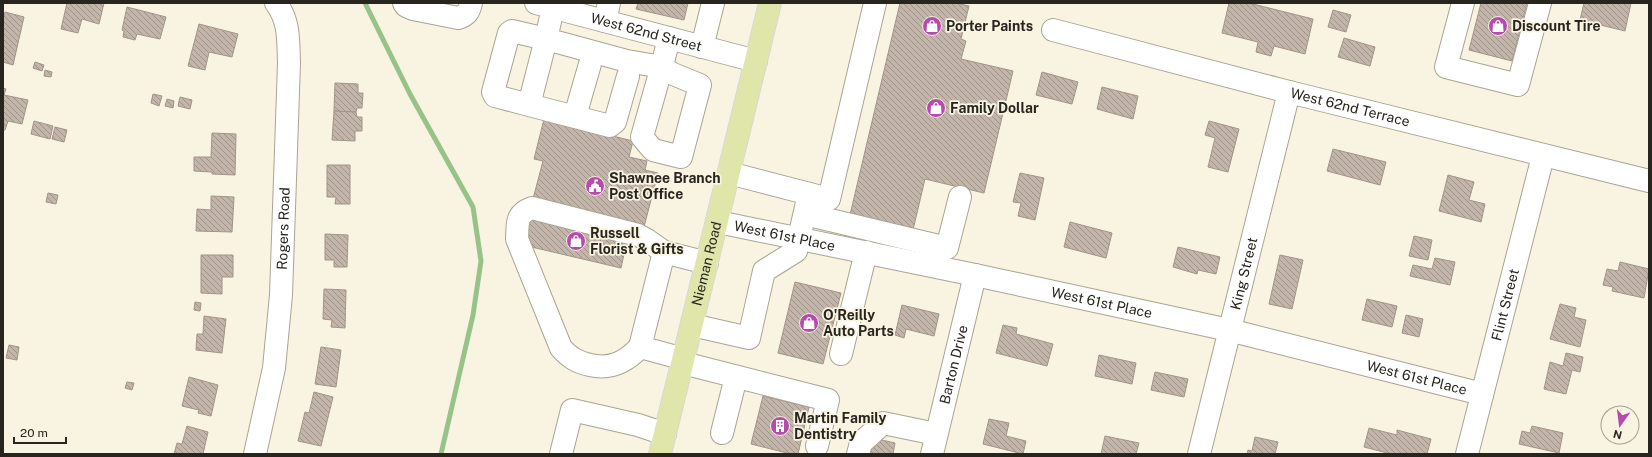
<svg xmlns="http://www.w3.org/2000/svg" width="1652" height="457" font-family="'Public Sans',sans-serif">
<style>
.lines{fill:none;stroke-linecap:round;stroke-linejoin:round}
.stream{stroke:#97c389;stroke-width:5}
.building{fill:url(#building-back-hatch);stroke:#a19488}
.minor-casing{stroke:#aaa494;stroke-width:24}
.major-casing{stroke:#d8d8d7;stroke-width:24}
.minor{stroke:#fff;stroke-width:22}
.major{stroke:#e0e6aa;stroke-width:22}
.labels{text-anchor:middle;stroke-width:3.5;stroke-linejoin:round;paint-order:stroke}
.poi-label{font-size:14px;font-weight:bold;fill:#28251f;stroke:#f9f3e1;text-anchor:start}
.street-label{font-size:14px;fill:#28251f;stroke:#f9f3e1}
</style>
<defs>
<pattern id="building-back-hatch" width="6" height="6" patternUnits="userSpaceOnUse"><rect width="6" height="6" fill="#c3b5a9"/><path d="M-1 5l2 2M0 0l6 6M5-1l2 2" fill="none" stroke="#9e9389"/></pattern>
</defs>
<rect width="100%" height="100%" fill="#f9f3e1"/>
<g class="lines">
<!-- stream -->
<path class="stream" d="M365 3 410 94 473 207 481 261 473 315 441 454"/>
</g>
<!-- building -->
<g class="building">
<path d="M67 3H104L99 24 82 19 78 33 61 29Z"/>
<path d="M638 3H688L684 20 636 9Z"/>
<path d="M900 3H956L969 6 961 39 966 41 961 59 1013 71 984 193 925 179 912 234 849 219Z"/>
<path d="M1229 3H1249L1313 19 1305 54 1274 46 1271 56 1256 52 1258 42 1222 33Z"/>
<path d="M1481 3H1527L1512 61 1469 50Z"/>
<path d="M1584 3H1631L1625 31 1580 20Z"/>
<path d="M127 7 166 17 160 39 137 34 135 40 123 37 124 31 122 30Z"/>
<path d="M1333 10 1351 15 1346 32 1328 27Z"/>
<path d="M5 12 24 17 13 65 3 62V19Z"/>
<path d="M199 24 238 34 232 57 209 52 205 70 188 66Z"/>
<path d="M1344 38 1375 47 1370 66 1338 57Z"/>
<path d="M35 62 44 65 42 71 33 68Z"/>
<path d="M45 70 52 72 51 77 44 76Z"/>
<path d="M1042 72 1078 82 1072 104 1036 95Z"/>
<path d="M335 83 358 84V93H363L362 108H357L356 112 334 111Z"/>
<path d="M1102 87 1138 96 1133 119 1097 109Z"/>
<path d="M3 88 6 89 4 95 28 100 22 124 8 121 5 130H3Z"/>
<path d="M153 94 162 96 159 106 151 103Z"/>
<path d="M180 97 192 100 190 109 178 106Z"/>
<path d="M167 99 174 101 173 108 165 106Z"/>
<path d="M334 111 356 112 357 117H362V131H355V141L332 140Z"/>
<path d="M544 119 633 141 629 157 647 161 645 170 658 173 644 227 533 199 543 161 534 159Z"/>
<path d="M34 121 53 126 50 139 31 134Z"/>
<path d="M1209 121 1239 129 1228 172 1208 167 1215 138 1205 135Z"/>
<path d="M55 127 67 130 64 142 52 139Z"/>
<path d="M212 133 236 134 235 175 212 174V172L194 171V157H211Z"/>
<path d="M1333 149 1386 162 1380 185 1327 171Z"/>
<path d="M327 165H350V204H335L336 197H327Z"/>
<path d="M1020 173 1044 178 1035 220 1018 216 1021 203 1013 202Z"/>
<path d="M1448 175 1474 182 1469 200 1485 204 1481 222 1439 211Z"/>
<path d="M48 193 58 195 56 204 46 202Z"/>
<path d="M211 196 234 197 232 232 196 231 197 209 211 210Z"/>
<path d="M530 214 628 236 621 268 523 245Z"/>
<path d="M1070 222 1112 233 1106 258 1064 247Z"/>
<path d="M325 234 348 235 347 267H334V260H325Z"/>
<path d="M1414 236 1432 240 1428 260 1409 256Z"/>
<path d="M1178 247 1220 257 1216 274 1198 270 1197 274 1173 267Z"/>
<path d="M201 255H233V277H222V294L201 293Z"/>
<path d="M1280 255 1303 260 1292 309 1269 304Z"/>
<path d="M1435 258 1455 262 1450 285 1410 276 1413 265 1432 269Z"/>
<path d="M1620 262 1649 269 1644 298 1612 291 1613 287 1603 285 1607 269 1618 271Z"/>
<path d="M795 282 841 293 823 364 778 353Z"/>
<path d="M324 289 346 290 345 328 331 327 332 320 323 319Z"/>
<path d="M1367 299 1397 306 1392 327 1362 320Z"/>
<path d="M195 302 201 303 200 311 194 310Z"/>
<path d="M1560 304 1576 308 1574 317 1586 320 1580 347 1550 339Z"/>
<path d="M902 305 939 314 934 336 906 329 904 338 895 335Z"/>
<path d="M1406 315 1423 319 1419 337 1402 333Z"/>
<path d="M204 316 226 319 222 353 196 350 197 334H203Z"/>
<path d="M1003 325 1017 328 1016 334 1053 344 1047 366 996 353Z"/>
<path d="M9 345 19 347 17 360 6 358Z"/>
<path d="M321 347 341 350 336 387 315 384Z"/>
<path d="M1566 353 1583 357 1580 372 1572 370 1566 394 1544 389 1550 362 1563 366Z"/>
<path d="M1099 355 1136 363 1132 384 1095 376Z"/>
<path d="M1155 372 1188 379 1184 397 1151 390Z"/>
<path d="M189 377 218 385 211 416 198 413 199 410 182 406Z"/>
<path d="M127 382 134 383 132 390 125 388Z"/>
<path d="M314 392 333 397 321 446 298 441 305 412 309 413Z"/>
<path d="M763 396 809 407 798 454H791L751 444Z"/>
<path d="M989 419 1009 423 1006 436 1026 441 1023 454 983 444Z"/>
<path d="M187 426 208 432 203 454H174L177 443 182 444Z"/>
<path d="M1532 426 1563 433 1559 453 1519 444 1522 431 1530 433Z"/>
<path d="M1369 428 1397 435V430L1431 439 1427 454H1391L1364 447Z"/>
<path d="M1105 436 1139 443 1136 454H1101Z"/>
<path d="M1255 437 1278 442 1275 454H1247L1248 450 1252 451Z"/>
<path d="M873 438 895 443 893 454H870Z"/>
</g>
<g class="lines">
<!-- minor casing -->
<g class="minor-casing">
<g id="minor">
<path d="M404 3 406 6 413 9 458 18C467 15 469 12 471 3"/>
<path id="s1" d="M536 3 756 61"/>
<path d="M1463 3 1446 67 1518 85 1540 3"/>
<path d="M553 8 546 39 627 61 662 67 673 74 700 85 681 157 653 150 642 137C651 104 661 72 669 38"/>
<path d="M605 21 609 3"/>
<path id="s2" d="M1053 30 1289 92 1649 181"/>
<path d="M702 47 713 3"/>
<path d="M529 105 495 96 493 92 509 33 512 31 546 39 529 105 610 126 615 122 628 76"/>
<path d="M575 116 590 64"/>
<path d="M729 173 829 199 875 3"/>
<path d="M805 214 947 248 960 197"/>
<path id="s3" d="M718 222 975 275 1229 330 1482 394"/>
<path d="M692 325 749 338 764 271 796 251 809 194"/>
<path d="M640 347C626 362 611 370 590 365 577 362 570 358 561 348L517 239C518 224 515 214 532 208L638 235 647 240 664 252"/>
<path d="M841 354 866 252"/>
<path d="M684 359 640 347 664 252 707 263"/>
<path d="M683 363 828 400 817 446"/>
<path d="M722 433 736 377"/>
<path id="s4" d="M255 454 274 368 281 295 289 63C288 40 290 22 276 3"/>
<path d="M561 454 572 410 638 425 665 434"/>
<path d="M858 454 861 443 883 423 936 434"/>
<path id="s5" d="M932 454 975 275"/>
<path id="s6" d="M1199 454 1289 92"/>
<path id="s7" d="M1467 454 1543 156"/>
</g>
</g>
<!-- major casing -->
<g class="major-casing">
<g id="major">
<path id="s8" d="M660 454 770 3"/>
</g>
</g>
<!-- minor -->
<use href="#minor" class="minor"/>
<!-- major -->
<use href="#major" class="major"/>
</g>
<!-- icons -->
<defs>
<g id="shop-disc" transform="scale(1)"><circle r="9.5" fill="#b54bac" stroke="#f9f3e1"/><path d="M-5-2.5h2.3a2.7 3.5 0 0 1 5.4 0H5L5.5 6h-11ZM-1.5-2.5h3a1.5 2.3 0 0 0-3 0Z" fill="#fff"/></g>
<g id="civic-disc" transform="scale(1)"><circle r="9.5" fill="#b54bac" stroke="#f9f3e1"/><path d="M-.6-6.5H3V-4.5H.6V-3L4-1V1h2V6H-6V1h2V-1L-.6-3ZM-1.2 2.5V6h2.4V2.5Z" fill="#fff"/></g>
<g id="building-disc" transform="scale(1)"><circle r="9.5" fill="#b54bac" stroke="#f9f3e1"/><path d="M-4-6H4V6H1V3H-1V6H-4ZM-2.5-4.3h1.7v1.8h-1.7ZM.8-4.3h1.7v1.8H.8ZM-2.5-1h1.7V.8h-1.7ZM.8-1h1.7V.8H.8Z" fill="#fff"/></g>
</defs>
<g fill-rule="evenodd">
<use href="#shop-disc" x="932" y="26"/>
<use href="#shop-disc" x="1498" y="26"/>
<use href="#shop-disc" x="936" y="108"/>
<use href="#civic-disc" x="595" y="186"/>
<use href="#shop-disc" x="576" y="241"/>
<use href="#shop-disc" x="809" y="323"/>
<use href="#building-disc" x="780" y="426"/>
</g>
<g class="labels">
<!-- poi labels -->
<g class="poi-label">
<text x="946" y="31">Porter Paints</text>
<text x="1512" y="31">Discount Tire</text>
<text x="950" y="113">Family Dollar</text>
<text x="609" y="183">Shawnee Branch<tspan x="609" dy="16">Post Office</tspan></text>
<text x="590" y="238">Russell<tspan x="590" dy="16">Florist &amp; Gifts</tspan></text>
<text x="823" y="320">O'Reilly<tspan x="823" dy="16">Auto Parts</tspan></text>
<text x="794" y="423">Martin Family<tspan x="794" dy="16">Dentistry</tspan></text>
</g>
<!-- street labels -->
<g class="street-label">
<text dy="5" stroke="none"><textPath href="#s1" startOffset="114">West 62nd Street</textPath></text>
<text dy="5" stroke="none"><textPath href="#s2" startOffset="307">West 62nd Terrace</textPath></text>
<text dy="5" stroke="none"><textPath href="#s4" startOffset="228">Rogers Road</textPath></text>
<text dy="5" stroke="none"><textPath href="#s3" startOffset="68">West 61st Place</textPath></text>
<text dy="5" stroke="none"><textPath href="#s8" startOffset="196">Nieman Road</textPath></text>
<text dy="5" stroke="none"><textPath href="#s6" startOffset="186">King Street</textPath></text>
<text dy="5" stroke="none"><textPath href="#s3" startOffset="392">West 61st Place</textPath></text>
<text dy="5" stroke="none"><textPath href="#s7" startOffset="154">Flint Street</textPath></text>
<text dy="5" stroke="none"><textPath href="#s5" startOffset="92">Barton Drive</textPath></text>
<text dy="5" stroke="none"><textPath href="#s3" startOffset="716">West 61st Place</textPath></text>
</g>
</g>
<!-- border -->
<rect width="1652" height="457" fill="none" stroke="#28251f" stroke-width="8"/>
<!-- north arrow -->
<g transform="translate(1620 425) rotate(194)"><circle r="19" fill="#f9f3e1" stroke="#a5a193"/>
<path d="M0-3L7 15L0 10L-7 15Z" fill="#b54bac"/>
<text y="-6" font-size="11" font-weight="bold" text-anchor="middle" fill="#28251f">N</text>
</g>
<!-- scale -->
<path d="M14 437v6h52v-6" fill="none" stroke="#28251f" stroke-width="2"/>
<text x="20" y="437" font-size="12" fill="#28251f" stroke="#f9f3e1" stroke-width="3" paint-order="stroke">20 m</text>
</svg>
